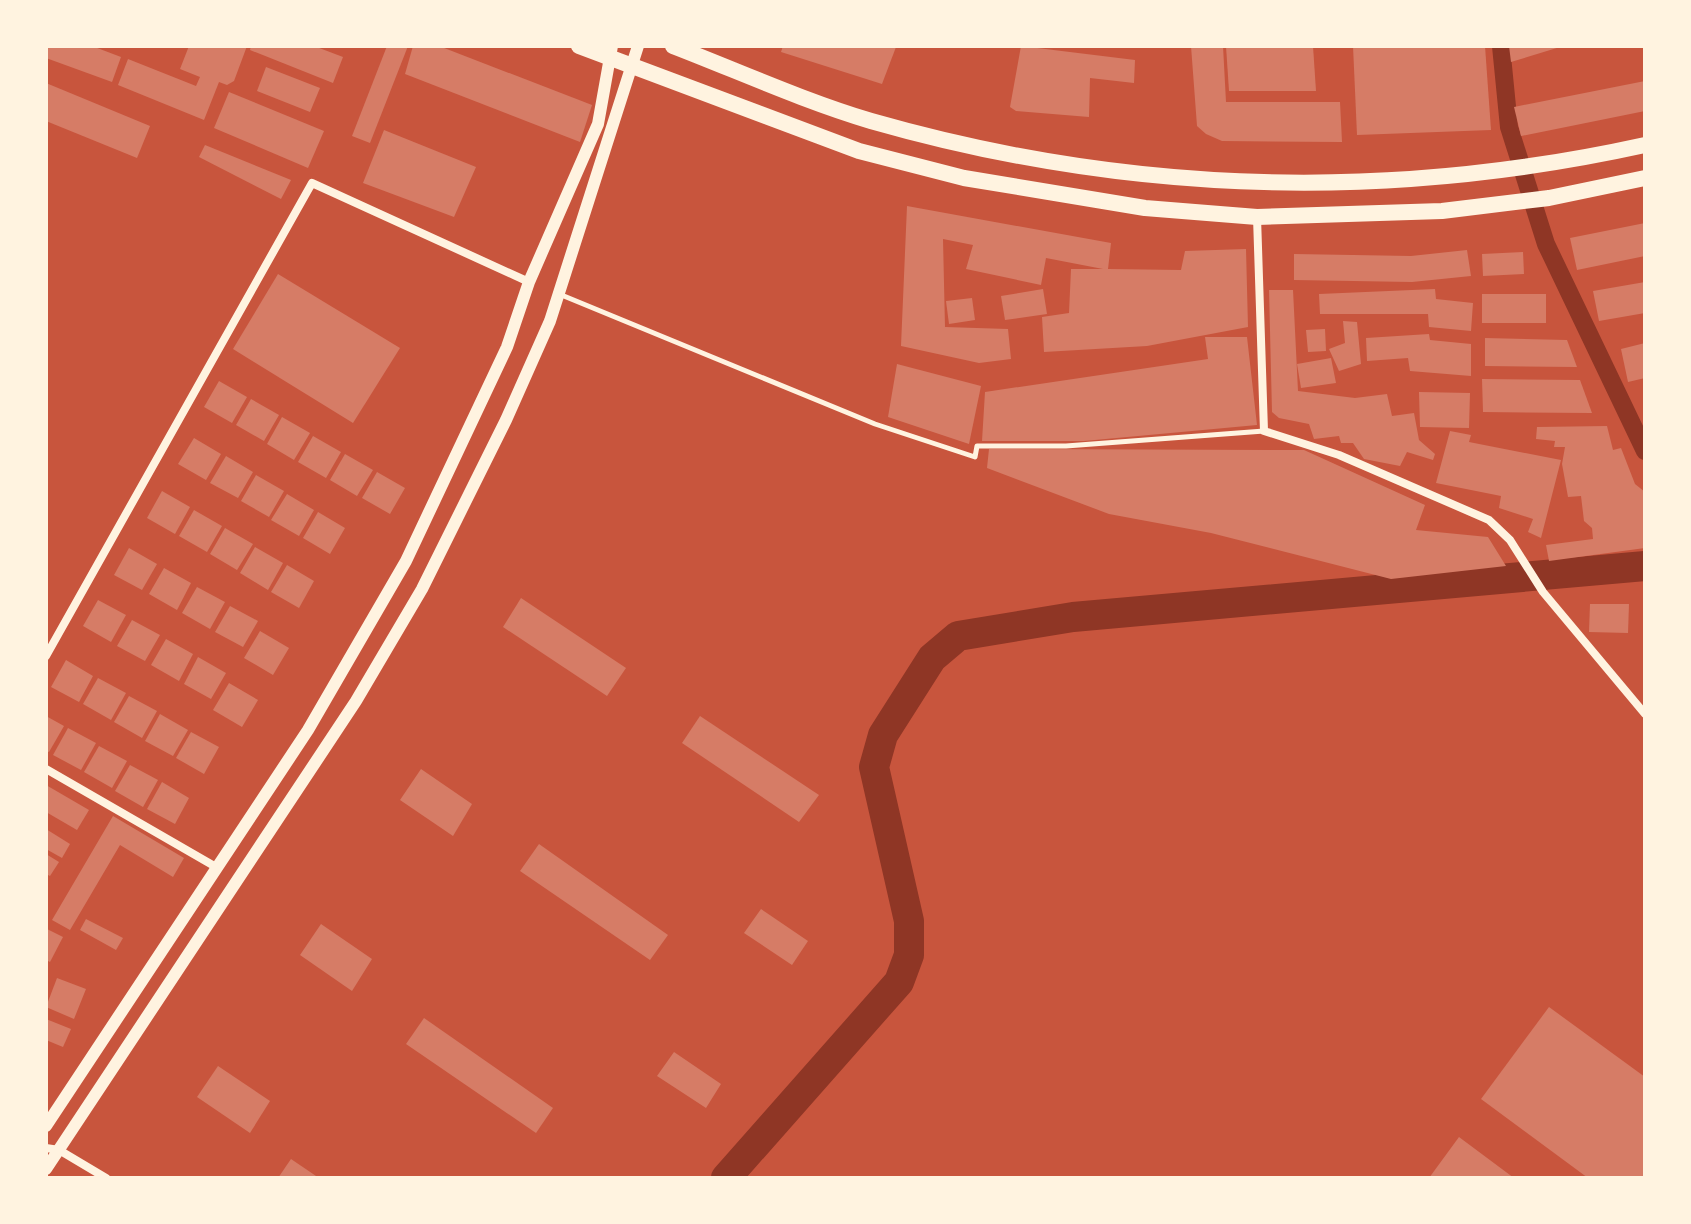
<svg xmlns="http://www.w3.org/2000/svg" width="1691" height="1224" font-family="'Archivo Narrow',sans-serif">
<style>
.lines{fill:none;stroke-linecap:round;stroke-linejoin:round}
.canal{stroke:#8f3625;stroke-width:18}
.river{stroke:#8f3625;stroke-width:30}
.building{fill:#d67c66}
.service{stroke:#fff3e0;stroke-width:5}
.minor{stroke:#fff3e0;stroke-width:8}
.tertiary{stroke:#fff3e0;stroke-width:12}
.primary{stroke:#fff3e0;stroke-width:16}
</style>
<rect width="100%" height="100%" fill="#c8553d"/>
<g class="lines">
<!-- canal -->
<path class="canal" d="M1501 46 1509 127 1546 244 1645 451"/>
<!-- river -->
<path class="river" d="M726 1178 899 982 909 955V921L874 767 883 735 932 658 958 636 1073 617 1645 566"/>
</g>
<!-- building -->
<g class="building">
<path d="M46 46H92L121 57 112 82 46 58Z"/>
<path d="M189 46H247L234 81 227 85 219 82 204 120 118 85 128 59 196 86 200 77 180 69Z"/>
<path d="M251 46H314L343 57 333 83 250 50Z"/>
<path d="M387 46H408L370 143 352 136Z"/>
<path d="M413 46H439L592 105 580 142 405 74Z"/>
<path d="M783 46H893L896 47 882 84 781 52Z"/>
<path d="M1021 46 1135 60 1134 83 1090 78 1089 117 1016 111 1010 107Z"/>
<path d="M1191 46H1223L1226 102H1340L1342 142 1222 141 1206 134 1197 126Z"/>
<path d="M1226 46H1313L1316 91H1229Z"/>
<path d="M1353 46H1485L1491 130 1357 135Z"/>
<path d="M1509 46H1560V47L1511 62Z"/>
<path d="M266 67 320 88 310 112 257 91Z"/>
<path d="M1645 81V111L1521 136 1514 107Z"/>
<path d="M46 83 150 126 137 158 46 121Z"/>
<path d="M229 92 324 131 308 168 214 128Z"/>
<path d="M384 130 476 167 454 217 363 183Z"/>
<path d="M205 145 291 180 281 199 199 157Z"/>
<path d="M907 206 1111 243 1108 269 1181 270 1185 251 1246 249 1248 327 1147 346 1044 352 1042 317 1069 313 1071 269H1103L1046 258 1041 285 966 269 973 245 943 239 945 327 1008 329 1011 359 979 363 901 346Z"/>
<path d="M1645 223V256L1577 270 1570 238Z"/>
<path d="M1467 250 1471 276 1412 282 1294 280V254L1411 256Z"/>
<path d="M1523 252 1524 274 1483 276 1482 254Z"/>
<path d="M278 274 400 348 353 423 233 349Z"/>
<path d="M1645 282V313L1599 321 1593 291Z"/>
<path d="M1043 289 1047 314 1005 320 1001 296Z"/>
<path d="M1435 289 1436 299 1473 303 1471 331 1429 327 1428 314H1320L1319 294Z"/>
<path d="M1269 290H1293L1298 391 1355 398 1387 394 1392 416 1414 413 1419 440 1435 454 1433 460 1407 452 1400 466 1364 459 1353 443H1341L1339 436 1314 439 1309 424 1279 418 1272 412Z"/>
<rect x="1482" y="294" width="64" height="29"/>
<path d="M972 298 975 320 949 324 946 301Z"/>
<path d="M1343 321 1357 322 1361 364 1339 371 1329 349 1345 343Z"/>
<path d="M1325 329 1326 351 1308 352 1306 330Z"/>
<path d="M1429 334 1430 340 1471 344V376L1410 371 1408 358 1367 361 1366 338Z"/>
<path d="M1205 337H1247L1257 425 1084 441H982L985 392 1208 359Z"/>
<path d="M1485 338 1567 340 1577 367 1485 366Z"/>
<path d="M1645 343V378L1628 382 1621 349Z"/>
<path d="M1331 358 1336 383 1301 388 1297 364Z"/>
<path d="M897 364 981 386 969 444 888 417Z"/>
<path d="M1482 379 1580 380 1592 413 1483 412Z"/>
<path d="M219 381 247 397 232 423 204 407Z"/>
<path d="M1419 392 1470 393 1469 428 1420 427Z"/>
<path d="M251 399 279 415 264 441 236 425Z"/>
<path d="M282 417 310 433 294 460 267 444Z"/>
<path d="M1607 426 1613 450 1621 448 1635 484 1645 492V548L1549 561 1546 545 1593 539 1592 528 1584 521 1581 496 1568 497 1562 464 1565 447H1554L1555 441 1536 439 1537 427Z"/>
<path d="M1450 431 1471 435 1469 442 1561 460 1541 538 1528 532 1533 519 1499 508 1501 496 1436 483Z"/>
<path d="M313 436 341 452 326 478 298 462Z"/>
<path d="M194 438 221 454 206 480 178 464Z"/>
<path d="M989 449 1304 450 1425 505 1416 530 1488 537 1506 566 1391 579 1211 533 1109 514 987 468Z"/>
<path d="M345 454 373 470 357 496 330 480Z"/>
<path d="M226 456 253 472 238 498 210 483Z"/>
<path d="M377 472 405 488 390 514 362 498Z"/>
<path d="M256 475 284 491 269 517 241 501Z"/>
<path d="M162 491 190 507 175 534 147 518Z"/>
<path d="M287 494 314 510 299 536 271 520Z"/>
<path d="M194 510 222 526 207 552 179 536Z"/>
<path d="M318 512 345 528 330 554 303 538Z"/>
<path d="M225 528 253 544 237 570 210 554Z"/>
<path d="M255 547 283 563 268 590 240 573Z"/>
<path d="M129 548 157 564 142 590 114 575Z"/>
<path d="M287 565 314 581 299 608 271 592Z"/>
<path d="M164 568 191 583 177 610 149 594Z"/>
<path d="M197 587 225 602 210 629 182 613Z"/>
<path d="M521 598 626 668 607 696 503 627Z"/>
<path d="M98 600 126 615 111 642 83 626Z"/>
<path d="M1590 604H1629L1628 633 1589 632Z"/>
<path d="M230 606 258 621 243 647 215 632Z"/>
<path d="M132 620 160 635 145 661 117 646Z"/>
<path d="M260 631 289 648 273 675 244 658Z"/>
<path d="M166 639 193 654 179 681 151 665Z"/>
<path d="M198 657 226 673 211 699 184 684Z"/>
<path d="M66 660 93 676 79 702 51 687Z"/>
<path d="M98 678 126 693 111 720 83 704Z"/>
<path d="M229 683 258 700 242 727 213 710Z"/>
<path d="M129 696 157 711 142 738 114 722Z"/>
<path d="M160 714 188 730 173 756 145 741Z"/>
<path d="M46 716 64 726 49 752 46 751Z"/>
<path d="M700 716 819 795 799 822 682 743Z"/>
<path d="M68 728 96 743 81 770 53 755Z"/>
<path d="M191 732 219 747 204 774 176 758Z"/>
<path d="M99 746 127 761 112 788 84 772Z"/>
<path d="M130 765 158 780 143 807 115 791Z"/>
<path d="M421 769 472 804 453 836 400 800Z"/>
<path d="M162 782 189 798 175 824 147 809Z"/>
<path d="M46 785 89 810 77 830 46 812Z"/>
<path d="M113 816 184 858 173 877 120 845 70 930 52 920Z"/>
<path d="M46 829 70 844 62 858 46 849Z"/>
<path d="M539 844 668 935 650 960 520 871Z"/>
<path d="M46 854 59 862 50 876 46 874Z"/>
<path d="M761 909 808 941 792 965 744 933Z"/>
<path d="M86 919 123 938 116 950 80 930Z"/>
<path d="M321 924 372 959 352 991 300 955Z"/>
<path d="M47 929 63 937 50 962 46 960Z"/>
<path d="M57 978 86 989 74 1019 46 1007Z"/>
<path d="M1549 1007 1645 1077V1178H1588L1481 1099Z"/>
<path d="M424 1018 553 1108 536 1133 406 1044Z"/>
<path d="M46 1019 71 1029 63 1047 46 1040Z"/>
<path d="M674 1052 721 1084 706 1108 657 1076Z"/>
<path d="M218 1066 270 1101 250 1133 197 1097Z"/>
<path d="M1459 1137 1514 1178H1429Z"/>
<path d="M291 1159 319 1178H278Z"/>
</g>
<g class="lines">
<!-- service -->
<path class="service" d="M559 294 875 424 975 457 977 446H1066L1264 431"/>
<!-- minor -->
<g class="minor">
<path d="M1257 217 1264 431 1339 455 1489 520 1510 540 1543 592 1645 714"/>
<path d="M46 656 312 183 529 282"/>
<path d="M46 769 216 867"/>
<path d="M46 1148 59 1150 106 1178"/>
</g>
<!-- tertiary -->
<g class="tertiary">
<path d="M46 1126 308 730 406 561 507 347 529 282 598 124 612 46"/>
<path d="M46 1169 356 701 422 589 506 420 550 321 638 46"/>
</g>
<!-- primary -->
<g class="primary">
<path d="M579 46 859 151 964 178 1145 208 1257 217 1442 211 1549 198 1645 178"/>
<path d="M673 46C738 71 804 101 871 121 1126 194 1386 202 1645 145"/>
</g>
</g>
<!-- border -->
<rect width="1691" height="1224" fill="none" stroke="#fff3e0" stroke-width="96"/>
</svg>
